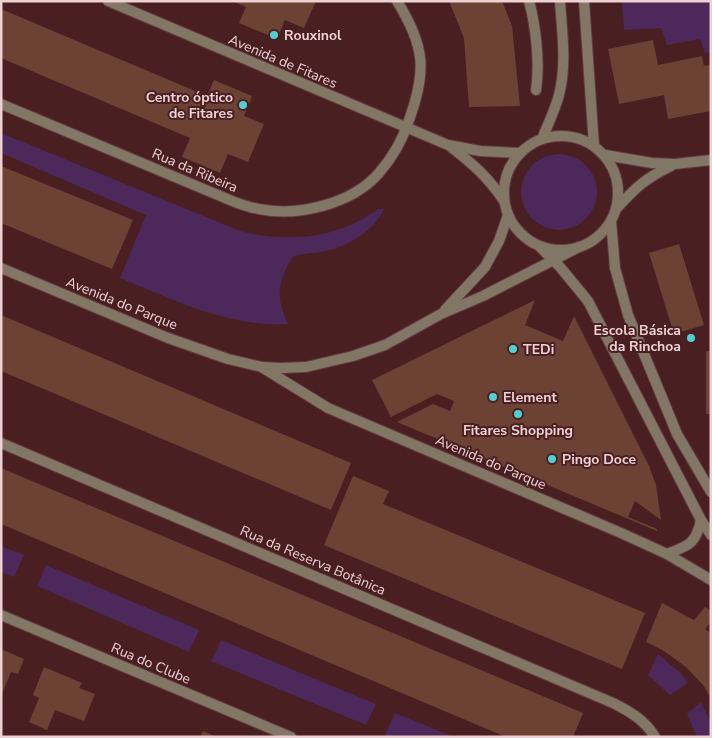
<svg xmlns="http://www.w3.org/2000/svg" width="712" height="738" font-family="'Nunito Sans',sans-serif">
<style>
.green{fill:#4d285a}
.building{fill:#6c4235}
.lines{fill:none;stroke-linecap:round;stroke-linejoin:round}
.minor-casing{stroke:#633b3e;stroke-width:12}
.tertiary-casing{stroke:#633b3e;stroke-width:12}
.minor{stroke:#827666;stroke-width:10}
.tertiary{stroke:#827666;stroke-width:10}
.poi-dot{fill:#52cdd0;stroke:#491f22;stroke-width:2}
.labels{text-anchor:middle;stroke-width:4;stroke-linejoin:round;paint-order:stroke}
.poi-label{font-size:14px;font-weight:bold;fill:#eed1d2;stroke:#491f22;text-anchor:start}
.street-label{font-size:14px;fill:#eed1d2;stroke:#491f22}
</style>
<rect width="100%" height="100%" fill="#491f22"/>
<!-- green -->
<g class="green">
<path d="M622 1H711V52L705 53 700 39 667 45 661 28 624 30Z"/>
<path d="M1 133 240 231C287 243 338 239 378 209H384C373 232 347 247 322 252 311 254 302 253 292 257 278 282 275 298 288 324 228 327 174 300 120 278L146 215 1 153Z"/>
<circle cx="559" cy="192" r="38"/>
<path d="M1 546 24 555 14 577 1 572Z"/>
<path d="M46 565 199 630 189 652 37 586Z"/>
<path d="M221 640 376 704 366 725 211 661Z"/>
<path d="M658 654 679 672 688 683 670 695 648 675Z"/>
<path d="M701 702 711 723V737H697L687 714Z"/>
<path d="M395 713 454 737H389L385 735Z"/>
</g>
<!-- building -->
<g class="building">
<path d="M232 1H316L304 28 285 20 277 39 239 23 246 7Z"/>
<path d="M449 1H502L512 26 520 106 469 107 464 38Z"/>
<path d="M1 9 207 96 214 80 252 96 244 116 264 124 248 162 228 154 220 173 182 157 190 138 1 58Z"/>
<path d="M653 40 658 65 702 56 704 66 711 65V111L668 119 664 95 619 104 608 49Z"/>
<path d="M1 166 133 220 112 269 1 223Z"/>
<path d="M679 244 704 325 674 334 649 253Z"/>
<path d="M535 300 525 325 563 341 574 316 649 466 656 485 661 520 635 501 628 517 657 529V531L397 422 433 404 450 411 454 401 437 394 391 417 372 380Z"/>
<path d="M1 315 351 463 331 510 1 371Z"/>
<rect x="706" y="351" width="5" height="63"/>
<path d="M1 468 583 713 573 737H506L1 524Z"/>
<path d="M353 476 389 491 383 504 645 613 622 669 324 545Z"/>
<path d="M662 603 694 620 705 607 711 611V622L705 629 711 633V698L703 685 686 667 664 651 646 642Z"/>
<path d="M1 649 24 659 18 674 11 672 1 696Z"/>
<path d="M44 667 82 683 79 688 95 694 84 721 55 710 47 730 29 722 39 698 33 695Z"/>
<path d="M203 731 217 737H200Z"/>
</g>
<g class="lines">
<!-- minor casing -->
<g class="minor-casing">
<g id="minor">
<path d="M108 1 448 145 480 151 520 153"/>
<path d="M529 1C536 27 540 64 536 90"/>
<path d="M1 104 237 203C244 205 252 208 259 209 298 217 352 204 379 173 392 158 403 139 409 120 427 71 425 46 397 1"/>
<path d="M451 147C473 164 488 177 504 201"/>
<path d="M605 155 652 163 675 164 711 160"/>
<path d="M617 208C636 187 646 178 671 166"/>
<path d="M1 268 168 338 228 359 262 367 281 368 306 367 353 356 385 345 441 314 483 296 579 247"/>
<path d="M445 310 485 267 499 241 508 215"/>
<path d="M263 368 328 408 621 533 667 554 711 580"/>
<path d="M1 443 613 703C629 711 645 720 655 737"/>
<path d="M667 554C688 546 696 544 701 520"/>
<path d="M1 615 291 737"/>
</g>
</g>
<!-- tertiary casing -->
<g class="tertiary-casing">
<g id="tertiary">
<path d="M584 1 594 146"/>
<circle cx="561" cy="193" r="57"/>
<path d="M542 139C548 124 555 110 559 95 567 64 562 33 560 1"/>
<path d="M611 221 615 268 628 315 677 434 711 492"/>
<path d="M540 247 560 267 588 301 701 520 711 535"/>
</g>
</g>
<!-- minor -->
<use href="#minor" class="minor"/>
<!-- tertiary -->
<use href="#tertiary" class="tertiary"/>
</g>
<!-- markers -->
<g class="poi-dot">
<circle cx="274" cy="35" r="5"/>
<circle cx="243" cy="105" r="5"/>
<circle cx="691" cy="338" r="5"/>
<circle cx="513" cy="349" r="5"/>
<circle cx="493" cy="397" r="5"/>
<circle cx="518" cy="414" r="5"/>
<circle cx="552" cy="459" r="5"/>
</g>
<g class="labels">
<!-- poi labels -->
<g class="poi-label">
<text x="284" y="40">Rouxinol</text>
<text x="233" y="102" text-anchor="end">Centro óptico<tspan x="233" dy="16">de Fitares</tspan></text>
<text x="681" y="335" text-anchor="end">Escola Básica<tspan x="681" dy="16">da Rinchoa</tspan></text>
<text x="523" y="354">TEDi</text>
<text x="503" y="402">Element</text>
<text x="518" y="435" text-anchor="middle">Fitares Shopping</text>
<text x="562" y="464">Pingo Doce</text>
</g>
<!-- street labels -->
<g class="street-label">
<text transform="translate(283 61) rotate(23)" y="5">Avenida de Fitares</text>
<text transform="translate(195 170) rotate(23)" y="5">Rua da Ribeira</text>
<text transform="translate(122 303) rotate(22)" y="5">Avenida do Parque</text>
<text transform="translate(491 462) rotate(23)" y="5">Avenida do Parque</text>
<text transform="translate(313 560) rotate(23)" y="5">Rua da Reserva Botânica</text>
<text transform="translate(151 663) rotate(23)" y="5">Rua do Clube</text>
</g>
</g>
<!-- border -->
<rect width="712" height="738" fill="none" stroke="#eed1d2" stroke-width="5"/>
</svg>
